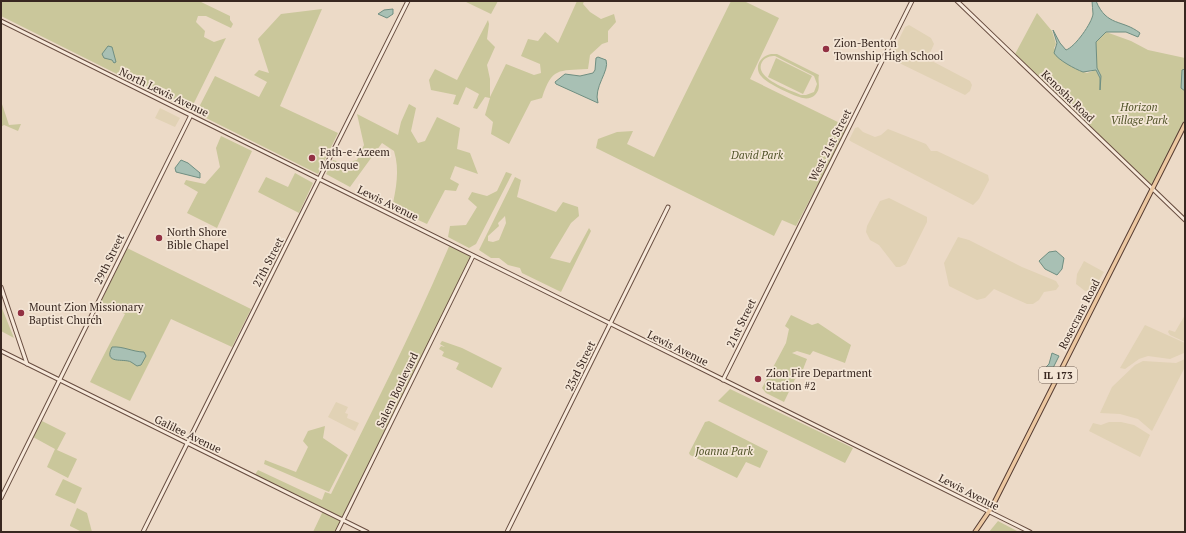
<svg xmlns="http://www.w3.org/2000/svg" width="1186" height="533" font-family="'PT Serif',serif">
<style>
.farmland{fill:#e1d2b5}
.green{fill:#cac79b;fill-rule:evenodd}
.water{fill:#a8c0b4;stroke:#6f8e81}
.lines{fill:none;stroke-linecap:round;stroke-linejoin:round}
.secondary-casing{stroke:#684d40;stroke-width:5}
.primary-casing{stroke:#553b31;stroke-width:5.5}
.secondary{stroke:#f7e9da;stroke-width:3}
.primary{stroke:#ecc8a1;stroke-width:3.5}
.poi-dot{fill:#923143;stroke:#f4e6d6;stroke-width:1.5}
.labels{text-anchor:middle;stroke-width:3.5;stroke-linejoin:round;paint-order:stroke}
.shield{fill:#f4e6d6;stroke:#706057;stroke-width:1}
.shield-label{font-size:10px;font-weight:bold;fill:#382720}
.poi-label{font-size:11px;fill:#382720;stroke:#f4e6d6;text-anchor:start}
.street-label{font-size:11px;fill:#382720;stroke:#f4e6d6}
.park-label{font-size:11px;font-style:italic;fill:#505328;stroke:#f4e6d6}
</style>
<rect width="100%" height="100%" fill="#ecdac7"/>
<!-- farmland -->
<g class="farmland">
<path d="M909 25 931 38 934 44 928 57 930 60 970 81 972 85 970 91 965 95 895 61 892 53 905 27Z"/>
<path d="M160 108 180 118 175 127 155 118Z"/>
<path d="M858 127 863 132 875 137 881 135 888 129 926 144 931 151H937L988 175 989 180 979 199 973 205 852 142 849 140 855 128Z"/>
<path d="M889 198 927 217V222L906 264 900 267H896L879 245 870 240 866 232 867 226 880 201Z"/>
<path d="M958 237 969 240 1022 267 1056 281 1059 286 1056 290 1044 292 1039 300 1033 304H1027L994 289 985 298 977 300 949 286 944 263Z"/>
<path d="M1084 261 1104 272 1092 292 1085 291 1076 284 1077 274Z"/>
<path d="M1185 315V342L1170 335 1168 332 1169 330 1175 332Z"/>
<path d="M1145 325 1185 343 1184 353 1170 359 1148 356 1139 359 1125 369 1120 368Z"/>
<path d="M1185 359V367L1152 431 1138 419 1120 414 1100 413 1112 387 1135 365 1143 361 1176 363Z"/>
<path d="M336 402 348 407 345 413 348 414 347 418 359 423 355 431 328 417Z"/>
<path d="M1109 422H1121L1134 425 1150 435 1140 457 1089 431 1093 423 1101 425Z"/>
</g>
<!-- green -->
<g class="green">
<path d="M1 1H199L230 16V20L233 24 231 28 206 16H198L196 22 205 31 204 37 214 42 226 38 192 107 191 105 189 110 1 16Z"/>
<path d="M464 1H498L491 14Z"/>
<path d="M577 1H584L583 4 590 12 601 19 614 14 616 22 608 31V42L602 44 590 55 588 69C558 71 552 67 542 98L531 101 509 144 491 134 493 122 485 115 490 98 485 97 477 109 473 108 479 94 466 87 458 105 453 104 456 95 431 90 429 80 435 69 457 80 488 20 489 24 487 39 495 47 487 65 490 79V97L506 64 534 75 541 73 540 64 521 56 528 39 538 41 545 32 558 43Z"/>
<path d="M731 1H744L779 18 750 79 848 127 796 226 782 220 774 236 596 148 598 139 617 132 633 131 627 144 654 157Z"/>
<path d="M322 9 280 106 338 133 318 174 196 113 215 76 259 97 267 82 254 75 259 70 269 73 258 39 281 14Z"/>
<path d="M1037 13 1052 31 1056 44 1054 48 1079 70 1087 73 1096 70 1100 78 1101 87V76L1096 68V42L1106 32 1131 41 1148 50 1185 58V125L1152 190 1014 56Z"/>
<path d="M771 54H777L819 75C817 81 822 88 815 95 812 98 807 99 803 98 796 97 766 83 762 77 753 68 760 56 771 54ZM775 56 814 76 817 84 814 92 806 95H801C790 90 753 78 762 62 765 57 770 56 775 56Z"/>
<path d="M776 58 812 76 803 94 768 77Z"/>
<path d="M1 101 9 125 21 124 18 131 4 125 1 127Z"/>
<path d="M409 104 416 108 411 131 418 143 425 141 437 117 460 128 457 149 470 153 478 174 455 166 450 179 459 184 456 191 445 190 427 224 392 208C396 189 400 170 394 151L382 143 350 187 326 174 333 160 344 163 357 160 364 145 357 114 398 135 401 122Z"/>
<path d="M221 136 252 151 217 228 187 213 198 192 184 184 186 180 205 184 220 167 216 148Z"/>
<path d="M506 172 512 174 476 244 469 248 448 237 450 226 466 225 477 207 468 199 472 192 487 196 497 191Z"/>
<path d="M295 173 313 183 299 213 258 192 266 177 288 187Z"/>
<path d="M515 177 521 180 517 197 556 212 563 202 578 207 579 216 571 223 550 258 570 263 589 228 591 231 561 292 522 273 520 268 508 265 499 258H491L479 250ZM505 216 506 223 499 240 493 242 488 241V236L499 226 498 223Z"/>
<path d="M450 244 473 256 337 532H313L323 511 254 476 258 470 322 500 325 492 331 494C372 411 414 329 450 244Z"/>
<path d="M127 248 251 309 232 347 171 319 130 401 90 382 125 314 101 302Z"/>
<path d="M1 306 14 338 1 331Z"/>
<path d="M791 315 812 325 818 323 851 345 845 363 813 351 810 355 797 351 792 353 807 359 802 372 797 375 784 402 766 393 762 388 786 343 789 329 785 326Z"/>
<path d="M442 341 462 348 502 368 492 388 456 369 459 363 442 356 444 352 439 349 441 346 445 347 440 344Z"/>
<path d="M730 389 853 448 845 463 718 401Z"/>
<path d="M42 421 66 433 57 450 77 459 68 478 47 467 55 449 33 437Z"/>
<path d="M709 421 768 451 760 468 746 462 737 478 690 455 689 453 705 422Z"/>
<path d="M325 426 323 438 348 455 329 492 264 464 265 460 296 472 308 447 303 441 308 431Z"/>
<path d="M63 479 82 488 75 504 55 495Z"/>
<path d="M77 508 87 513 92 532H82L70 526V525Z"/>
<path d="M998 521 1019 532H989Z"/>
</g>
<!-- water -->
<g class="water">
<path d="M1092 1H1096C1107 27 1122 19 1140 33L1138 37 1126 32H1106L1096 42 1097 68 1101 76 1100 90V78L1096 70 1083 72C1075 69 1058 60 1054 53L1057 43 1053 30 1060 43 1066 50C1075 47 1092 23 1093 14 1093 10 1092 5 1092 1Z"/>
<path d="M393 9V14L387 18 378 14 384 10Z"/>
<path d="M108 46 112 47 116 62 114 63 112 60 104 58 102 54Z"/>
<path d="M598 57 606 60C610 71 593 87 598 103L556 84 555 82 565 74 580 76 593 73 595 70 596 58Z"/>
<path d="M1185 69V91L1181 88 1182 70Z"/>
<path d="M181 160 188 163 200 173V178L176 172 175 168Z"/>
<path d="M1056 251 1064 258 1062 269 1057 275 1045 269 1039 261 1049 252Z"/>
<path d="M112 347C123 346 133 352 144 352L146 356 141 365 137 366C135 365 133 363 131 362 124 358 103 365 112 347Z"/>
<path d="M1052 353 1059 356 1051 372 1046 374 1044 369 1049 364Z"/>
</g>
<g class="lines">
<!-- secondary casing -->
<g class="secondary-casing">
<g id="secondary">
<path d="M957 1 1185 220"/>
<path d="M1 21 1030 532"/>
<path d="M1 287 27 364"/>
<path d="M1 351 367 532"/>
<path d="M723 380 912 1"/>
<path d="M1 498 191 115"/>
<path d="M143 532 408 1"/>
<path d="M337 532 473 256"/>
<path d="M507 532 668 207"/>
</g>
</g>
<!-- primary casing -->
<g class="primary-casing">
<path id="primary" d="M975 532 992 507 1185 124"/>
</g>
<!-- secondary -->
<use href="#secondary" class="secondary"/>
<!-- primary -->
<use href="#primary" class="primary"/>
</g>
<!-- markers -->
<g class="poi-dot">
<circle cx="826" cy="49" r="4"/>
<circle cx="312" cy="158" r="4"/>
<circle cx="159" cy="238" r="4"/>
<circle cx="21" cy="313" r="4"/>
<circle cx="758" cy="379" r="4"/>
</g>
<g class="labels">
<!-- shield labels -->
<rect class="shield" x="1039" y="367" width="38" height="16" rx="3"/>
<g class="shield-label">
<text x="1058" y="379">IL 173</text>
</g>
<!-- poi labels -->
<g class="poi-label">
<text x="834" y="47">Zion-Benton<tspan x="834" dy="13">Township High School</tspan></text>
<text x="320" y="156">Fath-e-Azeem<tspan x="320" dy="13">Mosque</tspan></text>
<text x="167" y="236">North Shore<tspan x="167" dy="13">Bible Chapel</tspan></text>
<text x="29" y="311">Mount Zion Missionary<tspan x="29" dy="13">Baptist Church</tspan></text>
<text x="766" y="377">Zion Fire Department<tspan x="766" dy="13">Station #2</tspan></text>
</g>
<!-- street labels -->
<g class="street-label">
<text transform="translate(164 92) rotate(26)" y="4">North Lewis Avenue</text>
<text transform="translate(1068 96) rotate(44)" y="4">Kenosha Road</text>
<text transform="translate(830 145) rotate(-63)" y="4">West 21st Street</text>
<text transform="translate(388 203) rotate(26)" y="4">Lewis Avenue</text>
<text transform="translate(109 259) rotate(-64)" y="4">29th Street</text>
<text transform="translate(268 262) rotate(-63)" y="4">27th Street</text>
<text transform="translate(1079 314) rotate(-63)" y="4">Rosecrans Road</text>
<text transform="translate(741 323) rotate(-64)" y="4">21st Street</text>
<text transform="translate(678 348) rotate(26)" y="4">Lewis Avenue</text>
<text transform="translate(580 366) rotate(-64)" y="4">23rd Street</text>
<text transform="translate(397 390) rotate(-64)" y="4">Salem Boulevard</text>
<text transform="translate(188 434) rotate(26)" y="4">Galilee Avenue</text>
<text transform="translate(969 492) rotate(27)" y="4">Lewis Avenue</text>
</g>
<!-- park labels -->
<g class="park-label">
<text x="1139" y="111">Horizon<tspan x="1139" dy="13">Village Park</tspan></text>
<text x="757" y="159">David Park</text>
<text x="724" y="455">Joanna Park</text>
</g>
</g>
<!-- border -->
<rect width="1186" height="533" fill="none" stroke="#382720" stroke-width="4"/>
</svg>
